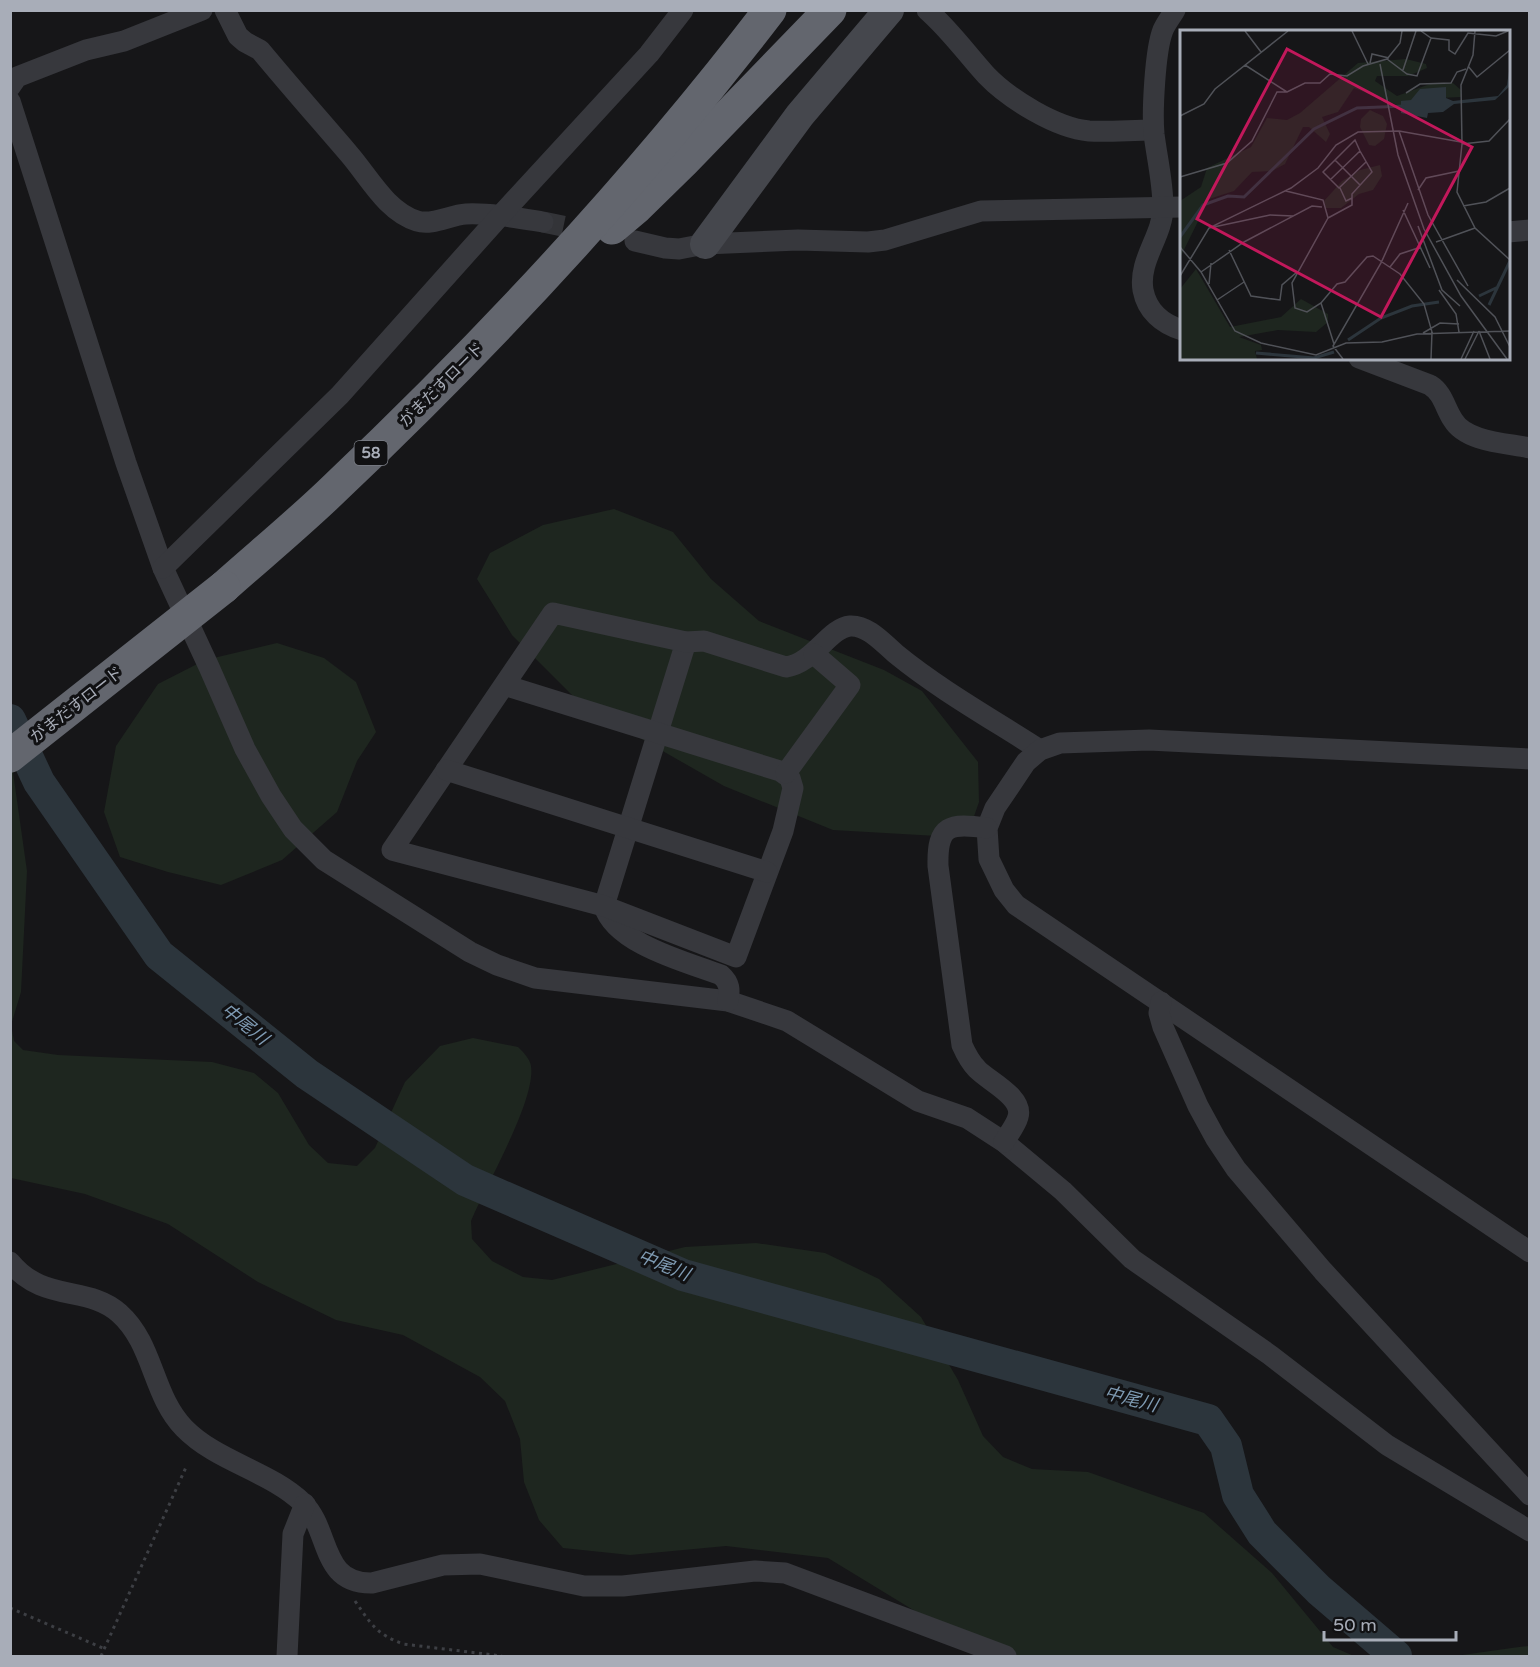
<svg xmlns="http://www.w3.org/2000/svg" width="1540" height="1667" font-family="'Varela Round','Noto Sans JP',sans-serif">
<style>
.green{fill:#1e261f}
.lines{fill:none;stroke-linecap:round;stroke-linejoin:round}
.river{stroke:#2c353c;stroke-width:32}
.street-tunnel{stroke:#333438;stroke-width:21;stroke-dasharray:21 10;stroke-linecap:butt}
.path{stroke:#3d3f44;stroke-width:3;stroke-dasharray:3 4.5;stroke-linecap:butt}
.street{stroke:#37383d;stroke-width:21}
.secondary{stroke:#45474d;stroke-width:30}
.highway{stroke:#63666e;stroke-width:33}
.highway-bridge{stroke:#63666e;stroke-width:33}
.labels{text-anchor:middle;stroke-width:6;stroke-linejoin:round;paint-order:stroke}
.shield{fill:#111113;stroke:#7b7e86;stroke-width:1.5}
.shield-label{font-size:15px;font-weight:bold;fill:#a8adb8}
.street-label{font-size:16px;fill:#a8adb8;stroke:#111113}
.water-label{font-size:18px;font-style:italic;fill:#7f9bb3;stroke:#111113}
.inset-river{fill:none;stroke:#2c353c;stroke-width:3}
.inset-road{fill:none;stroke:#505258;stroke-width:1.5}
.view{fill:#c2185b;fill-opacity:0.15;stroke:#c2185b;stroke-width:3}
.inset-edge{fill:none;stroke:#a8adb8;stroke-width:3}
</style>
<rect width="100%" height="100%" fill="#161618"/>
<!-- green -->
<g class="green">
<path d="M614 509 673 532 711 579 759 621 884 670 922 691 978 762 979 802 971 825 937 836 833 830 724 786 582 705 512 635 477 579 490 553 543 525Z"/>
<path d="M277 643 324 658 356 682 376 732 357 761 337 812 282 860 221 885 168 872 120 857 104 812 116 746 158 684 205 660Z"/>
<path d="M10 751 27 871 21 992 11 1025 14 1041 23 1050 58 1055 212 1062 254 1073 278 1093 309 1145 328 1163 357 1166 375 1148 405 1082 440 1046 473 1038 518 1047C523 1052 530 1059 531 1066 536 1100 486 1185 471 1221L472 1239 492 1261 523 1277 552 1280 685 1247 756 1243 825 1253 879 1279 921 1317 958 1380 983 1436 1003 1457 1032 1469 1088 1472 1204 1513 1272 1573 1333 1647 1354 1656H982L933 1622 828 1558 726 1546 630 1555 563 1548 539 1520 524 1482 520 1439 505 1401 480 1377 403 1335 336 1320 258 1282 168 1224 85 1194 11 1178Z"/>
<path d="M1529 1646V1656H1455L1519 1647Z"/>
</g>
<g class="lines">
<!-- river -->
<path class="river" d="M10 720 39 782 159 955 307 1074 465 1180 683 1275 1208 1420 1226 1446 1238 1495 1262 1533 1319 1590 1396 1656"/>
<!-- street-tunnel -->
<path class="street-tunnel" d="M543 222 595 233"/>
<!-- path -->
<g class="path">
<path d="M355 1601C371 1624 376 1634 403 1644L502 1656"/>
<path d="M10 1608 105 1649"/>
<path d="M101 1656 187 1465"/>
</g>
<!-- street -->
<g class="street">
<path d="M225 10 238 36 245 42 260 50C289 85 319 119 349 154 369 177 386 211 417 221 432 226 450 215 466 214 491 213 518 218 543 222"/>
<path d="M927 10C950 30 966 53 986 75 1009 99 1056 128 1089 131 1110 132 1132 130 1153 130"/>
<path d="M1175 10C1171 17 1166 23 1163 30 1155 50 1152 112 1154 134 1157 158 1163 183 1163 207 1163 236 1138 260 1143 290 1147 311 1162 324 1182 330"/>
<path d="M10 87 17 77 86 50 124 41 202 10"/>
<path d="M10 101 126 463 163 568 209 667 245 749 271 796 293 829 324 860 470 952 497 965 535 978 728 1001 787 1021 918 1101 967 1118 1004 1142 1063 1191 1132 1259 1270 1355 1387 1445 1530 1531"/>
<path d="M1508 232 1530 230"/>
<path d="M635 241 665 248 679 249 705 244 798 240 868 242 885 240 981 211 1182 207"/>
<path d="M1359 358 1430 385C1443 393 1445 408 1453 420 1466 442 1506 443 1530 448"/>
<path d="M163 568 340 395 500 216 649 54 683 10"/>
<path d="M686 642 604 906C615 944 687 962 721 975 730 983 730 990 728 1001"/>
<path d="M504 685 780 771 790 778 793 788 783 831 736 957 604 906 392 850 553 613 686 642 704 641 786 667C814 663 829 628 850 626 868 625 883 643 896 654 940 690 992 719 1040 750"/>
<path d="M1530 759 1149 740 1060 743 1040 750 1026 762 995 808 987 828 989 859 1004 890 1016 905 1530 1252"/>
<path d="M446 770 767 872"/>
<path d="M786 773 850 685 814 654"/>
<path d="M987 828C950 823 937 824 938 866L962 1045C966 1054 970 1062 977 1069 988 1081 1024 1097 1018 1117 1016 1125 1008 1135 1004 1142"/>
<path d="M1161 1002 1159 1013 1163 1027 1198 1106 1216 1139 1236 1169 1323 1271 1530 1495"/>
<path d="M10 1262C43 1303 88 1285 119 1313 154 1344 152 1395 184 1428 217 1462 270 1471 303 1503 331 1531 320 1584 372 1583L443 1565 480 1564 584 1586H623L755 1571 785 1573 1006 1656"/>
<path d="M287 1656 293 1534 305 1504"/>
</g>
<!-- secondary -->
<path class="secondary" d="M705 244 800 115 889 10"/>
<!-- highway -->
<g class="highway">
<path d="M612 228 637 207 683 162 830 10"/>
<path d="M224 587C261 554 300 522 336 487 492 339 639 181 770 10"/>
</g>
<!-- highway-bridge -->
<path class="highway-bridge" d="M10 756 224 587"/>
</g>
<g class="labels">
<!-- shield labels -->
<rect class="shield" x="354.5" y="441" width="33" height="24" rx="4.5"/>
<g class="shield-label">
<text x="371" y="458">58</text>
</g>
<!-- street labels -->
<g class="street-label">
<text transform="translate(441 384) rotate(-45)" y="6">がまだすロード</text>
<text transform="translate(76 704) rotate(-38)" y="6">がまだすロード</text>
</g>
<!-- water labels -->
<g class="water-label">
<text transform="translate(245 1024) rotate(39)" y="6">中尾川</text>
<text transform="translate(664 1265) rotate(22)" y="6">中尾川</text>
<text transform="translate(1131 1399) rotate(15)" y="6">中尾川</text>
</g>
</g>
<!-- overview -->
<g transform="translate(1180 30)">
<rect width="330" height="330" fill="#161618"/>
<path d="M226 29 246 34 247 38 228 46H197L195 51 217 66 250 54 273 53 281 60V67L259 68 230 80 174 58 158 82 142 87 150 104 146 112 129 97H123L105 134 92 141 72 142 54 161 29 169 0 228V171L21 157 27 138 71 117 87 88 107 90 120 83 178 33ZM190 80 203 86 207 94 204 109 195 116 189 115 180 97 181 89ZM200 135 202 146 193 160 179 164 161 178H146L144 171 162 151 180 140ZM16 239 50 297 101 287 121 269 148 284V292L136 302 98 300 59 307 81 315 82 320 75 321 77 329H0V259Z" fill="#1e261f"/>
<path d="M330 34V56L315 70 274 74 263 82 248 83 247 88 221 83V71L231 70 240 59 266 57V68L273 71 318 66 327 55Z" fill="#2c353c"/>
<path class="inset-river" d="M0 207 23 175 48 166 64 167 134 99 177 78 225 76M299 266 318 257M309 275 330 231M168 310 201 288 232 276 259 272M76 323 134 328 154 322"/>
<path class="inset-road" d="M65 1 81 22M172 1 188 34M241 1 251 8 269 10V20L275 24 288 3 316 6 328 1M295 1 293 25 281 55 282 114 277 162 295 198 330 230M207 29 227 44 237 46 251 8M190 33 192 24 209 28M200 34 218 125 244 199 281 266 327 329M65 35 107 62M288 36 297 47 330 20M223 40 236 1M226 63 240 54 271 53 277 42 286 39M0 86 24 74 35 59 108 1M219 101 248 185 288 256M282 114 309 111 330 89M155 130 180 155M0 147 47 133 72 111 97 62H107L125 53H140L150 44 167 46 183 36 207 29 220 13 222 1M150 150 180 121M160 158 166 171 172 168M238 160 246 148 279 141M106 161 143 170 148 188 112 253 115 278 127 282 141 273 157 254 165 252 187 227 193 226 220 244 244 274 252 302 251 329M283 176 306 172 330 158M223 180 250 238M148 188 172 175V164L192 142 180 121 175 110 143 142 159 158 186 132M238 196 262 260 280 276M29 198 90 185 113 186M256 212 295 198M0 217 21 242 55 301 81 313 136 325 166 313 202 312 237 304 330 301M49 220 71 266 100 270 102 255 117 242M210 237 220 224 241 217M21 242 64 212 132 176 142 177M0 246 29 198 111 158 138 138 156 115 178 102 219 101 281 112M277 250 315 287 330 317M29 254 31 233M259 260 276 284 279 302M37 270 64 252M141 273 154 314M299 301 310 329M243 303 260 293 279 294M163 329 153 316 201 233 228 173M281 329 294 301M285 329 299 301"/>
<path class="view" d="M107 19 292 117 201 287 17 189Z"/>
<rect width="330" height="330" class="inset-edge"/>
</g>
<!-- border -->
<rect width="1540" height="1667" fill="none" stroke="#a8adb8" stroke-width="24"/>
<!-- scale -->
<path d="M1324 1631v9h132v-9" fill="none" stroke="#a8adb8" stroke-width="3"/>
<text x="1333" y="1631" font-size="18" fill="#a8adb8" stroke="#111113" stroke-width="4.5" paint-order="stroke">50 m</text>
</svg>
